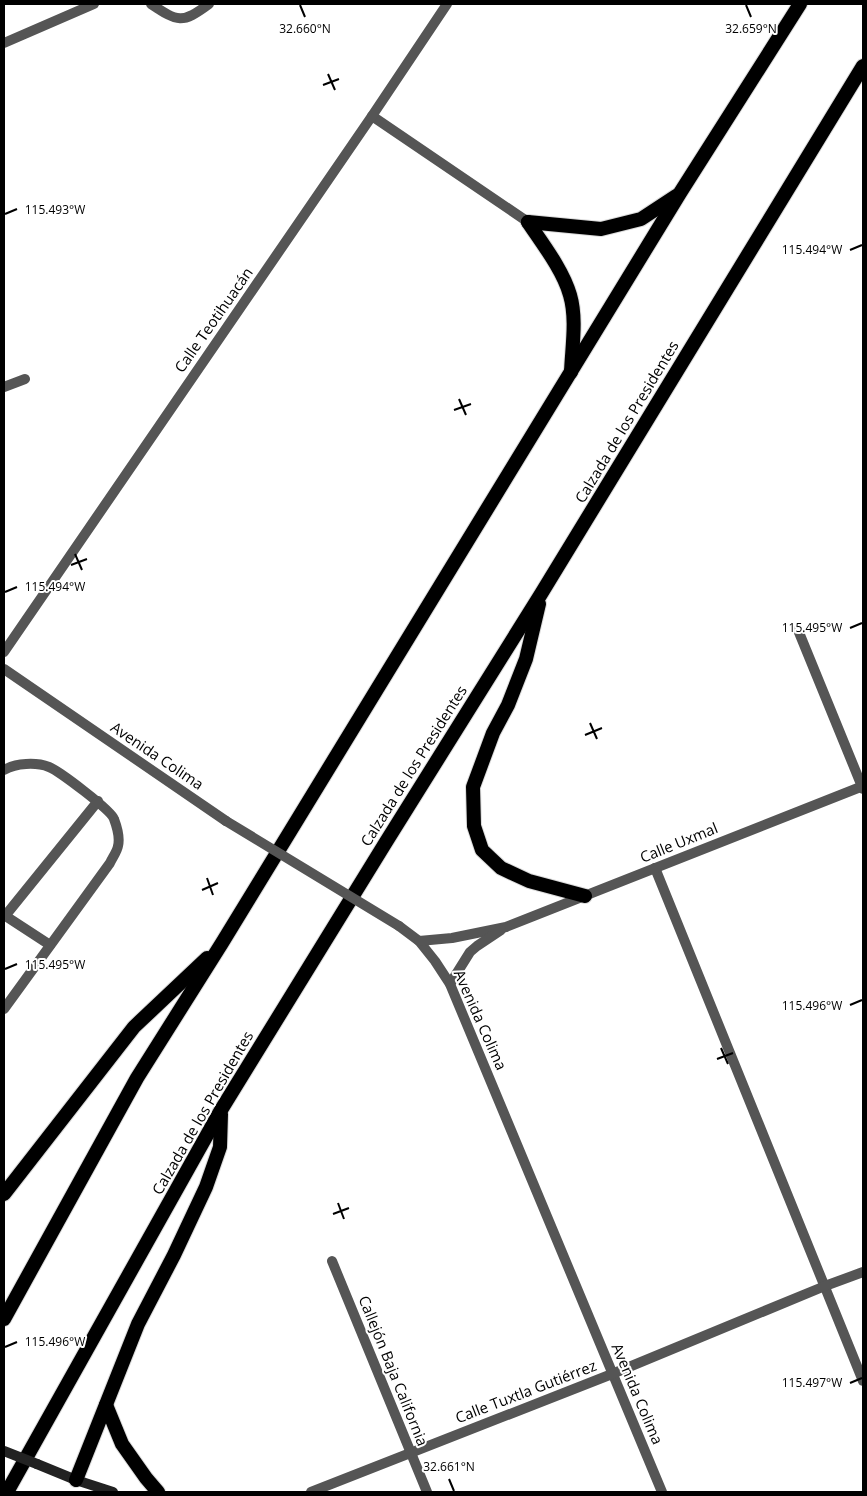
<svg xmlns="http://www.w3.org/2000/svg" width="867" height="1496" font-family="'Open Sans',sans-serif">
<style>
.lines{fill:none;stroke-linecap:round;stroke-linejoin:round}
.trunk-casing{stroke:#dbdbdb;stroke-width:16}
.service{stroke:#555;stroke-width:10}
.minor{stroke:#555;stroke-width:10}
.tertiary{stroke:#555;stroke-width:10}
.secondary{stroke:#222;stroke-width:10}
.trunk{stroke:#000;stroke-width:14}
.tertiary-bridge{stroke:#555;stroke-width:10}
.secondary-bridge{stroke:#222;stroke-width:10}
.ticks{fill:none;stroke:#000;stroke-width:2}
.labels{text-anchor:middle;stroke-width:4;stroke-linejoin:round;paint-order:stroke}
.street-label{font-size:15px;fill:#000;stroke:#fff}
.ticks-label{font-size:12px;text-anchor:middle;fill:#000;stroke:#fff;stroke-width:4;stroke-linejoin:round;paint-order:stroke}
</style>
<rect width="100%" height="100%" fill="#fff"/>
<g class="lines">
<!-- trunk casing -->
<g class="trunk-casing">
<g id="trunk">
<path d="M528 222C542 243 563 270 570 295 577 319 572 347 571 372"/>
<path d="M528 222 601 229 641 219 676 196"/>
<path d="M539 604 526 659 508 705 493 733 473 787 474 826 482 850 501 868 529 881 585 896"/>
<path d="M4 1194 134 1027 207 958"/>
<path d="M4 1319 137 1078 222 943 680 193 800 4"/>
<path d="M106 1405 122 1444 146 1478 158 1492"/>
<path d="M76 1480 138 1324 174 1255 206 1187 220 1147 221 1114"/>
<path d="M7 1492 221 1110 386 842 541 594 863 66"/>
</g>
</g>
<!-- service -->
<g class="service">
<path d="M4 43 94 4"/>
<path d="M4 770C16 763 36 762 49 767 59 771 111 810 114 819 117 827 120 838 118 846 117 852 112 858 110 863L4 1009"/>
<path d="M4 915 50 945"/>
<path d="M5 916 98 801"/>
</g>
<!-- minor -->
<g class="minor">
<path d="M151 4C178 22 182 24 209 4"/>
<path d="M372 116 528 222"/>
<path d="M4 387 25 379"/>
<path d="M798 630 863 789"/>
<path d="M4 652 372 116 447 4"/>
<path d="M655 868 863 1381"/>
<path d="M332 1261 427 1492"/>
</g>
<!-- tertiary -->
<g class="tertiary">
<path d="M4 669 226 821"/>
<path d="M399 926 419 941 435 961 450 984 662 1492"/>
<path d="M419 941 452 938 506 927 863 786"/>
<path d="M450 984 470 952 477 946 501 930"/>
<path d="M311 1492 612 1374 825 1286 863 1272"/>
</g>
<!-- secondary -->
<path class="secondary" d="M37 1464 76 1480 113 1492"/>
<!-- trunk -->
<use href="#trunk" class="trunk"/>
<!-- tertiary-bridge -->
<path class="tertiary-bridge" d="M226 821 399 926"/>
<!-- secondary-bridge -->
<path class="secondary-bridge" d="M4 1451 37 1464"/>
</g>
<!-- ticks -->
<path class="ticks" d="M300 5 305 17M746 5 751 17M328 74 335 90M323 85 339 79M5 214 17 209M850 250 862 245M459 399 466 415M454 410 471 404M75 554 82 570M71 565 87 559M5 592 17 587M850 628 862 623M590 723 597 739M585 735 602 728M207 878 213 895M202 890 218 883M5 969 17 964M850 1005 862 1000M721 1048 728 1064M717 1059 733 1053M338 1203 344 1219M333 1214 349 1208M5 1347 17 1342M850 1383 862 1378M449 1479 454 1491"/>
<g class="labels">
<!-- street labels -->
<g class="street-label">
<text transform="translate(214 320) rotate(-55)" y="5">Calle Teotihuacán</text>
<text transform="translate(627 422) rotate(-59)" y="5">Calzada de los Presidentes</text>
<text transform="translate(157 756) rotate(34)" y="5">Avenida Colima</text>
<text transform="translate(414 766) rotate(-58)" y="5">Calzada de los Presidentes</text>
<text transform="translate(679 843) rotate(-22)" y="5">Calle Uxmal</text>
<text transform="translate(480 1020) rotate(66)" y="5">Avenida Colima</text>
<text transform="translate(203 1113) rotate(-60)" y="5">Calzada de los Presidentes</text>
<text transform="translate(393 1371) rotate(68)" y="5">Callejón Baja California</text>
<text transform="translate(526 1392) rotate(-21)" y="5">Calle Tuxtla Gutiérrez</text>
<text transform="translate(637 1394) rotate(67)" y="5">Avenida Colima</text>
</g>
</g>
<g class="ticks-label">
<text x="305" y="33">32.660°N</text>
<text x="751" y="33">32.659°N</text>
<text x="55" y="214">115.493°W</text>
<text x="812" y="254">115.494°W</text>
<text x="55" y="591">115.494°W</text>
<text x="812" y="632">115.495°W</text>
<text x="55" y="969">115.495°W</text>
<text x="812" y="1010">115.496°W</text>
<text x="55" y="1346">115.496°W</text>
<text x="812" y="1387">115.497°W</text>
<text x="449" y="1471">32.661°N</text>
</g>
<!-- border -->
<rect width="867" height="1496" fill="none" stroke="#000000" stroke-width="10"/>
</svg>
